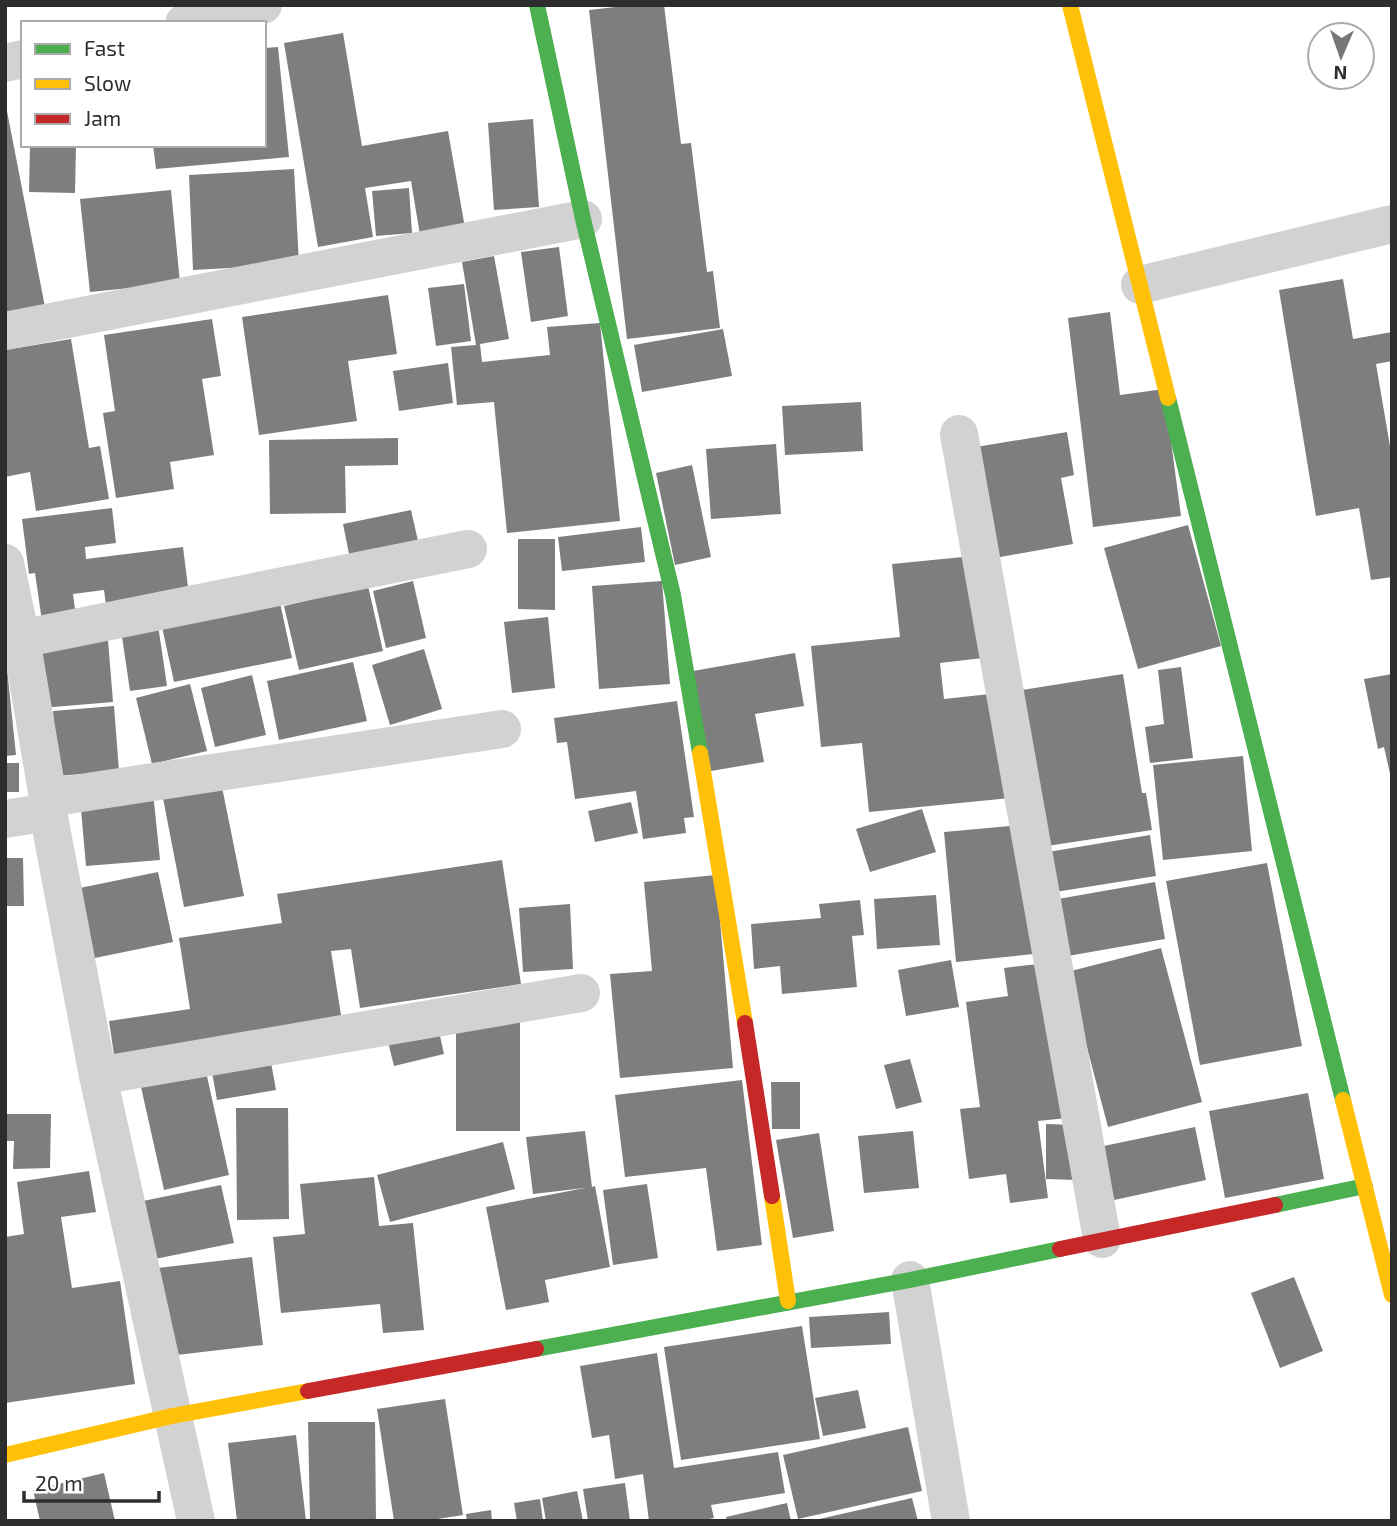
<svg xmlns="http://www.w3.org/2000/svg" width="1397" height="1526" font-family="'Exo 2',sans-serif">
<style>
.building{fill:#7e7e7e}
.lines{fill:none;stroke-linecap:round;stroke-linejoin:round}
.street{stroke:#d2d2d2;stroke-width:38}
.fast{stroke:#4caf50;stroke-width:16}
.slow{stroke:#ffc107;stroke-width:16}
.jam{stroke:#c62828;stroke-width:16}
</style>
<rect width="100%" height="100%" fill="#fff"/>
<!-- building -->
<g class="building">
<path d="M633 5H664L681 144 691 143 707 272 713 271 720 328 627 339 589 10Z"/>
<path d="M343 33 362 146 448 131 465 228 420 235 411 181 365 188 373 237 318 247 284 43Z"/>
<path d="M278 47 289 157 156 169 153 145H264V48Z"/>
<path d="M5 111H7L45 307 5 315Z"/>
<path d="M533 119 539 207 494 210 488 123Z"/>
<path d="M30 145H76L75 193 29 192Z"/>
<path d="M294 169 299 264 193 270 189 175Z"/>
<path d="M409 188 412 233 376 236 372 191Z"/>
<path d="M171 190 180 283 90 292 80 199Z"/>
<path d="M559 247 568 316 531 322 521 252Z"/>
<path d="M494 256 509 339 480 344 482 362 550 355 547 327 600 323 620 521 507 533 494 402 457 405 451 347 476 345 462 262Z"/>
<path d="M1343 279 1353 339 1392 332V361L1376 364 1392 458V577L1371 580 1359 508 1316 516 1279 290Z"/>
<path d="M464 284 471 341 436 346 428 288Z"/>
<path d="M388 295 397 354 348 361 357 421 259 435 242 317Z"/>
<path d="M1110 312 1120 395 1164 389 1181 516 1093 527 1068 318Z"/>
<path d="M212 319 221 376 202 379 214 455 170 462 174 489 116 498 103 413 115 411 104 335Z"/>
<path d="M723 329 732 376 642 392 634 345Z"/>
<path d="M71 339 89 448 100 446 109 499 36 511 30 472 5 477V350Z"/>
<path d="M448 363 453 403 399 411 393 371Z"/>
<path d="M861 402 863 451 785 455 782 406Z"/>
<path d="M1067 432 1074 475 1061 478 1073 544 995 558 976 447Z"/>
<path d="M398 438V465L345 466 346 513 270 514 269 440Z"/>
<path d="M776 444 781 514 711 519 706 449Z"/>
<path d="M692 465 711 557 675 565 656 473Z"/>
<path d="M112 508 116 543 85 547 86 559 183 547 189 595 106 605 104 590 73 594 77 624 43 628 35 573 29 574 22 519Z"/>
<path d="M411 510 420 550 351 564 343 524Z"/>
<path d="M1188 525 1221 646 1138 669 1104 548Z"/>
<path d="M641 527 645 562 562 571 558 537Z"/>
<path d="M518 539H555V610L518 609Z"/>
<path d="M973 556 983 658 940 663 944 699 999 693 1010 798 869 812 862 743 821 747 811 646 900 637 892 564Z"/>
<path d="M413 581 426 638 386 648 373 591Z"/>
<path d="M662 581 670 684 599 689 592 586Z"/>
<path d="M368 586 383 651 299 670 284 606Z"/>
<path d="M280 603 292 658 174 682 162 627Z"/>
<path d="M548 617 555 688 512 693 504 622Z"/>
<path d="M158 625 167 686 130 691 121 630Z"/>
<path d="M108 640 113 702 41 708 36 646Z"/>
<path d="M424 649 442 709 390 725 372 665Z"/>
<path d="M795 653 804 706 755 714 764 762 711 771 693 671Z"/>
<path d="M353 662 367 721 279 740 267 681Z"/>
<path d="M1181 667 1193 758 1150 763 1145 727 1164 724 1158 670Z"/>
<path d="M5 668H7L16 755 5 756Z"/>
<path d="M1123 674 1142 793H1146L1152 830 1047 846 1022 690Z"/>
<path d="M1392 674V778H1391L1384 747 1378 749 1364 679Z"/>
<path d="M252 675 266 735 215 747 201 688Z"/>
<path d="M190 684 207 751 152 764 136 698Z"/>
<path d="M677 701 694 817 684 818 686 833 643 839 636 791 575 799 567 742 557 743 554 718Z"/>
<path d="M114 706 119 771 58 776 53 711Z"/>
<path d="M1243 756 1252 851 1163 860 1153 765Z"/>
<rect x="5" y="763" width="14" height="29"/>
<path d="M222 787 244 896 184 907 163 798Z"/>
<path d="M153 792 160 860 86 866 80 798Z"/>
<path d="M631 802 638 833 595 842 588 811Z"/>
<path d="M922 809 936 852 870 872 856 829Z"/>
<path d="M1022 825 1034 954 956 962 944 832Z"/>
<path d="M1150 835 1156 876 1055 892 1048 852Z"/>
<path d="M5 858H23L24 906H5Z"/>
<path d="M502 860 521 984 360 1008 351 949 331 951 343 1028 115 1062 109 1021 190 1009 179 938 282 923 277 894Z"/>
<path d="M1267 863 1302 1046 1200 1065 1166 881Z"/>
<path d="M158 872 173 942 90 959 75 889Z"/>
<path d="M716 875 733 1068 620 1078 610 974 652 971 644 882Z"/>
<path d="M1155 882 1165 939 1062 957 1052 900Z"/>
<path d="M936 895 940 945 877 949 874 899Z"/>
<path d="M860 900 864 935 852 936 857 987 782 994 780 966 754 969 751 924 821 918 819 904Z"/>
<path d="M570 904 573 969 523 972 519 908Z"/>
<path d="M1161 948 1202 1102 1108 1127 1067 972Z"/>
<path d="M951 960 959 1007 906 1016 898 970Z"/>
<path d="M1047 963 1067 1118 1038 1121 1048 1198 1010 1203 1006 1174 969 1179 960 1109 980 1107 966 1002 1008 996 1004 968Z"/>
<rect x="456" y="1015" width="64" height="116"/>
<path d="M438 1027 444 1054 394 1066 387 1038Z"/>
<path d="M270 1057 276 1090 217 1100 211 1067Z"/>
<path d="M910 1059 922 1102 896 1109 884 1065Z"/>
<path d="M204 1063 229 1175 164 1190 139 1078Z"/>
<path d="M742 1080 762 1245 717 1251 706 1168 625 1177 615 1095Z"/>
<path d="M771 1082H800V1129H772Z"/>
<path d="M1308 1093 1324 1179 1225 1198 1209 1111Z"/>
<path d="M236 1108H288L289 1219 237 1220Z"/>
<path d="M5 1114H51L50 1168 13 1169 14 1141H5Z"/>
<path d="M1046 1124 1078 1125 1077 1180 1046 1179Z"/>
<path d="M1195 1127 1206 1180 1105 1202 1094 1148Z"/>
<path d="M585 1131 592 1187 595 1186 610 1267 545 1280 549 1302 506 1310 486 1207 585 1188 533 1194 526 1137Z"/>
<path d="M913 1131 919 1188 864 1193 858 1136Z"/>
<path d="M819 1133 834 1231 793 1238 776 1140Z"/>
<path d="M503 1142 515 1189 390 1222 377 1175Z"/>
<path d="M89 1171 96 1212 61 1217 72 1288 120 1281 135 1384 5 1403V1237L24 1234 17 1182Z"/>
<path d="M374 1177 379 1226 413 1223 424 1330 383 1333 380 1304 281 1313 273 1237 305 1234 300 1184Z"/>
<path d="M647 1184 658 1258 613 1265 603 1190Z"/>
<path d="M221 1185 234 1243 150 1260 138 1202Z"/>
<path d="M252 1257 263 1345 168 1356 158 1268Z"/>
<path d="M1294 1277 1323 1351 1280 1368 1251 1293Z"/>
<path d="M889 1312 891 1344 811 1348 809 1317Z"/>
<path d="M802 1326 820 1439 681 1460 664 1347Z"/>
<path d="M657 1353 674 1468 778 1452 785 1493 711 1505 714 1518 699 1521H649L643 1474 615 1479 609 1435 592 1438 580 1366Z"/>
<path d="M858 1390 866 1428 823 1436 815 1398Z"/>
<path d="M445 1399 463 1515 425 1521H394L377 1409Z"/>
<path d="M308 1422H375L376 1521H310Z"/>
<path d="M908 1427 922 1491 798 1519 783 1455Z"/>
<path d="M296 1435 306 1521H237L228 1443Z"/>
<path d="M104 1473 115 1521H40L33 1490Z"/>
<path d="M625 1483 630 1521H588L583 1489Z"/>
<path d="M577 1491 583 1521H546L542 1498Z"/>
<path d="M912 1498 918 1521H815V1520Z"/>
<path d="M540 1499 543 1521H517L514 1503Z"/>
<path d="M787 1503 791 1521H727L726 1517Z"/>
<path d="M491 1510 492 1521H467L466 1514Z"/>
</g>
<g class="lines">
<!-- street -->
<g class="street">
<path d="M184 23 263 5"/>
<path d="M5 63 23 59"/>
<path d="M1140 285 1392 224"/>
<path d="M5 331 583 219"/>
<path d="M959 434 1102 1239"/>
<path d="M5 563 21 639 48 798V812L98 1076 196 1521"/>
<path d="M5 642 468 549"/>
<path d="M48 798 502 729"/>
<path d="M5 819 48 812"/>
<path d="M98 1076 581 993"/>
<path d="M910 1280 951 1521"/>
</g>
<!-- fast -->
<g class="fast">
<path d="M537 5 583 219 673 595 700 753"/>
<path d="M1168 398 1343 1100"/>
<path d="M1275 1205 1365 1186"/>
<path d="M536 1349 910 1280 1060 1249"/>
</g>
<!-- slow -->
<g class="slow">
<path d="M1070 5 1168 398"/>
<path d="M700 753 745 1023"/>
<path d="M1343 1100 1392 1295"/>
<path d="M772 1196 788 1301"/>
<path d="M5 1455 172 1416 308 1391"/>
</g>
<!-- jam -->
<g class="jam">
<path d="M745 1023 772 1196"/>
<path d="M1060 1249 1275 1205"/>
<path d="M308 1391 536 1349"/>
</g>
</g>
<!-- border -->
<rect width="1397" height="1526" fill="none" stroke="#2d2d2d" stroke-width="14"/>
<!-- legend -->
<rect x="21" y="21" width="245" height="126" fill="#ffffff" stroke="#ababab" stroke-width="2"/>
<rect x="35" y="44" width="35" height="10" fill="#4caf50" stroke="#ababab" stroke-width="2"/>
<text x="84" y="56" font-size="21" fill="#2d2d2d">Fast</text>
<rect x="35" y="79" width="35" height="10" fill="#ffc107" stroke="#ababab" stroke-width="2"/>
<text x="84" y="91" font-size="21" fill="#2d2d2d">Slow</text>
<rect x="35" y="114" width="35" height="10" fill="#c62828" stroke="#ababab" stroke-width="2"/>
<text x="84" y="126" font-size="21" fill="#2d2d2d">Jam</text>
<!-- north arrow -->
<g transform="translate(1341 56) rotate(182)"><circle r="33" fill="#ffffff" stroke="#ababab" stroke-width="2"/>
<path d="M0-5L12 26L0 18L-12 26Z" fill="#767676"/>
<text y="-10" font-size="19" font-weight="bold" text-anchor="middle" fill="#2d2d2d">N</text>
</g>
<!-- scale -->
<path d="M24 1491v10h135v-10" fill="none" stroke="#2d2d2d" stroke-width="3.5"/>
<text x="35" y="1491" font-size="21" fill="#2d2d2d" stroke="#ffffff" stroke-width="5" paint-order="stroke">20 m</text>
</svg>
